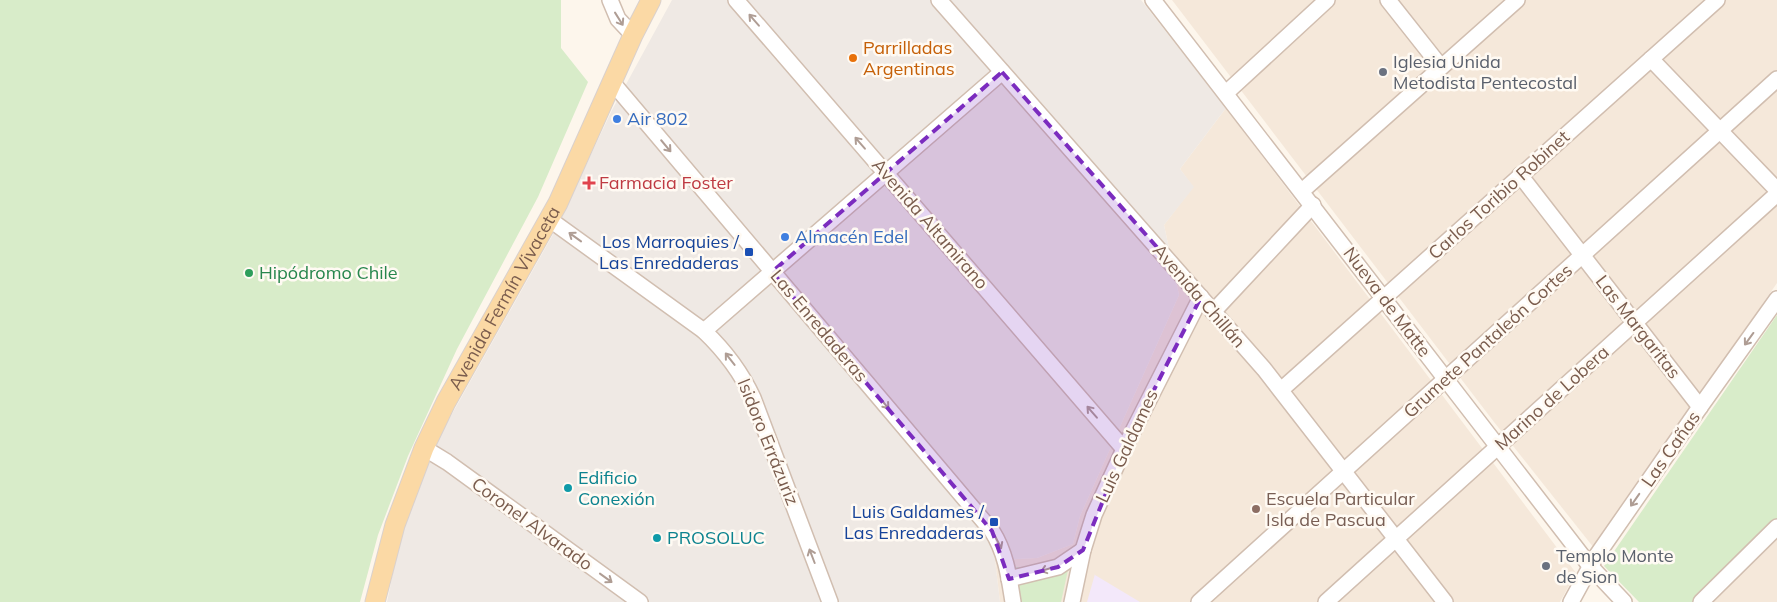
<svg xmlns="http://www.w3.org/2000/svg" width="1777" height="602" font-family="Mulish,sans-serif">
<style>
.residential{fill:#f5e8da}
.industrial{fill:#efe9e4}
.education{fill:#f3e8fa}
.green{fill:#d8ecc9}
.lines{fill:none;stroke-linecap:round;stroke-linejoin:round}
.minor-casing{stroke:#d1beb0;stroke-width:18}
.major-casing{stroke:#dad1cd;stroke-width:21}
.minor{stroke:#fff;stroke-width:15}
.major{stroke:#fbd9a5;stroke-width:19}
.oneway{stroke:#af9d94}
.marked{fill:#7b2cbf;fill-opacity:0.2;stroke:#7b2cbf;stroke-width:4;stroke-dasharray:10 6;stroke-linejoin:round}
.food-dot{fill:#e8710a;stroke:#fffaf3;stroke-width:2}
.worship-dot{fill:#6b7280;stroke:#fffaf3;stroke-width:2}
.shop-dot{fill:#3f7fe0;stroke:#fffaf3;stroke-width:2}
.health-dot{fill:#e0444e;stroke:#fffaf3;stroke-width:2}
.transit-dot{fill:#1a4fb4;stroke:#fffaf3;stroke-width:2}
.leisure-dot{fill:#2e9e5b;stroke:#fffaf3;stroke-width:2}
.culture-dot{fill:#0f9aa8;stroke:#fffaf3;stroke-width:2}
.education-dot{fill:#8d6e63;stroke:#fffaf3;stroke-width:2}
.labels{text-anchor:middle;stroke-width:5;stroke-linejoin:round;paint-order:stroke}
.food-label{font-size:18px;fill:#c56008;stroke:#fffaf3;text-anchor:start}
.worship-label{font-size:18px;fill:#5b616d;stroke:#fffaf3;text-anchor:start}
.shop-label{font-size:18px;fill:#366cbe;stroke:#fffaf3;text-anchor:start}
.health-label{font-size:18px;fill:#be3a42;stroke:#fffaf3;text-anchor:start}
.street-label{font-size:18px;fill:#7a5c4d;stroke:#fffaf3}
.transit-label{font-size:18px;fill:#164399;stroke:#fffaf3;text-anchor:end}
.leisure-label{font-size:18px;fill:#27864d;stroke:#fffaf3;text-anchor:start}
.culture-label{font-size:18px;fill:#0d838f;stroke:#fffaf3;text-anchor:start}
.education-label{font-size:18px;fill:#785e54;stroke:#fffaf3;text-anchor:start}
</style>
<rect width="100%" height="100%" fill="#fdf6ec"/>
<!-- residential -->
<g class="residential">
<path d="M1172 0H1777V283L1594 548 1494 422Z"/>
<path d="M1226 108 1576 573 1560 602H1000L995 560 1037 558 1073 544 1080 516 1179 295 1164 225 1193 187 1180 169Z"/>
<path d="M1777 535V602H1710Z"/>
</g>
<!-- industrial -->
<path class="industrial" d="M672 0H1141L1226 108 1180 169 1194 187 1164 225 1179 295 1080 516 1073 544 1037 558 995 560 1000 602H387L402 529 434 446 556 229 612 110Z"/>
<!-- education -->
<path class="education" d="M1095 574V575L1140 602H1087Z"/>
<!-- green -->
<g class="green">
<path d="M0 0H561V48L588 82 538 197 457 349 408 456 378 535 360 602H0Z"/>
<path d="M1777 315V518L1696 602H1639L1604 566Z"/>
<path d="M1071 556 1061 602H1012L1006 566 1035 569Z"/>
</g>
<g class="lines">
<!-- minor casing -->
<g class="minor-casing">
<g id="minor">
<path d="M610 0 618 19 633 35"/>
<path d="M736 0 1124 449"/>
<path d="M939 0 1264 369 1445 602"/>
<path d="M1153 0 1590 566 1624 602"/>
<path d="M1388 0 1441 67"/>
<path d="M1651 59 1777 190"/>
<path d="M612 82 992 531C1006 553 1009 577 1013 602"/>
<path d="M1226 93 1327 0"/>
<path d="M1520 175 1700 407"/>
<path d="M1302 191 1517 0"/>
<path d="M549 219 704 331C725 351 741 372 753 398L830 602"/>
<path d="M1213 312 1313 205"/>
<path d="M704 331 1002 72"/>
<path d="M1281 390 1717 0"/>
<path d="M424 448 447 462 640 602"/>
<path d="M1009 579 1058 567 1083 550"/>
<path d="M1072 602 1083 550 1094 515 1124 449 1201 297"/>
<path d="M1199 602 1777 79"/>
<path d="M1326 602 1777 194"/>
<path d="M1571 602 1595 558 1700 407 1777 299"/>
<path d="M1701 602 1777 527"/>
</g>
</g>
<!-- major casing -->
<g class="major-casing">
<g id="major">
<path id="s1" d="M375 602 395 525 424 448 446 402 558 203 633 35 651 0"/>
</g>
</g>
<!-- minor -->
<use href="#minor" class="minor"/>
<!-- major -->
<use href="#major" class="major"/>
</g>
<!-- one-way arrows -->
<defs><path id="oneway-shaft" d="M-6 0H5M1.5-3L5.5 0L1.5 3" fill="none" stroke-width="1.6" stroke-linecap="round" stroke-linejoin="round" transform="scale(1.25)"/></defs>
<g class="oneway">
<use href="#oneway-shaft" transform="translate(619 19) rotate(58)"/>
<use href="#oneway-shaft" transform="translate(754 20) rotate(-131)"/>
<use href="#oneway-shaft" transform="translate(860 143) rotate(-131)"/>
<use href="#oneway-shaft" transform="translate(666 146) rotate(50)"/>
<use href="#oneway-shaft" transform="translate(575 237) rotate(-144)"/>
<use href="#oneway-shaft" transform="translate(1749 339) rotate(126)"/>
<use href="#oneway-shaft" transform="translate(730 359) rotate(-128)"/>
<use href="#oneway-shaft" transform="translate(884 403) rotate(50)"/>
<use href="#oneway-shaft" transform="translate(1092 412) rotate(-131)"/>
<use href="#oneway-shaft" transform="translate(1635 500) rotate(125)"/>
<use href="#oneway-shaft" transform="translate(998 542) rotate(63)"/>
<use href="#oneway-shaft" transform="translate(812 556) rotate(-111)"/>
<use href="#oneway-shaft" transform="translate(1048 569) rotate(163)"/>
<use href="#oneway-shaft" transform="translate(606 578) rotate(36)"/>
</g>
<!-- marked area -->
<path class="marked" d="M1002 72 1201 297 1124 449 1083 550 1058 567 1009 579 992 531 772 272Z"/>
<!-- markers -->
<circle class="food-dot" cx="853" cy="58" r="5"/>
<g class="worship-dot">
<circle cx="1383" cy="72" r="5"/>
<circle cx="1546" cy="566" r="5"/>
</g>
<g class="shop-dot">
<circle cx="617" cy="119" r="5"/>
<circle cx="785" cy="237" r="5"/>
</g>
<path class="health-dot" d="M586.5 175.5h5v5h5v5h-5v5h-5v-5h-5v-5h5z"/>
<g class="transit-dot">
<rect x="744" y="247" width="10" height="10" rx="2.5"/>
<rect x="989" y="517" width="10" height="10" rx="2.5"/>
</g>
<circle class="leisure-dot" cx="249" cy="273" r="5"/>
<g class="culture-dot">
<circle cx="568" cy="488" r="5"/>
<circle cx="657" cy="538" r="5"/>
</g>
<circle class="education-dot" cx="1256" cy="509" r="5"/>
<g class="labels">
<!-- food labels -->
<g class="food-label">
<text x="863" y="54">Parrilladas<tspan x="863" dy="21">Argentinas</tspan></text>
</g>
<!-- worship labels -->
<g class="worship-label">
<text x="1393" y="68">Iglesia Unida<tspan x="1393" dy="21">Metodista Pentecostal</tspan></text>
<text x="1556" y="562">Templo Monte<tspan x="1556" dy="21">de Sion</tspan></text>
</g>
<!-- shop labels -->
<g class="shop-label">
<text x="627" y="125">Air 802</text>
<text x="795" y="243">Almacén Edel</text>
</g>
<!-- health labels -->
<g class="health-label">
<text x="599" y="189">Farmacia Foster</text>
</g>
<!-- street labels -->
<g class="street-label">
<text transform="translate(1499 195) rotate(-42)" y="6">Carlos Toribio Robinet</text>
<text transform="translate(930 224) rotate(49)" y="6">Avenida Altamirano</text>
<text transform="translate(1199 296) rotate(49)" y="6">Avenida Chillán</text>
<text dy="6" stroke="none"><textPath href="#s1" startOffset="332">Avenida Fermín Vivaceta</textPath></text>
<text transform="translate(1387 302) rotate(53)" y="6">Nueva de Matte</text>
<text transform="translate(819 326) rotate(50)" y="6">Las Enredaderas</text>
<text transform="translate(1638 327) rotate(52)" y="6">Las Margaritas</text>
<text transform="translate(1488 341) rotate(-42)" y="6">Grumete Pantaleón Cortes</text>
<text transform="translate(1552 398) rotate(-42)" y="6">Marino de Lobera</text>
<text transform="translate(768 442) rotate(68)" y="6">Isidoro Errázuriz</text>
<text transform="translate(1127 446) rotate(-65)" y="6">Luis Galdames</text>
<text transform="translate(1671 449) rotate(-55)" y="6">Las Cañas</text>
<text transform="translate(532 524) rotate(36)" y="6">Coronel Alvarado</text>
</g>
<!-- transit labels -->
<g class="transit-label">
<text x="739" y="248">Los Marroquies /<tspan x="739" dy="21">Las Enredaderas</tspan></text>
<text x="984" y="518">Luis Galdames /<tspan x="984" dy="21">Las Enredaderas</tspan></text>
</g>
<!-- leisure labels -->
<g class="leisure-label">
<text x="259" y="279">Hipódromo Chile</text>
</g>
<!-- culture labels -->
<g class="culture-label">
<text x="578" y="484">Edificio<tspan x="578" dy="21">Conexión</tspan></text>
<text x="667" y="544">PROSOLUC</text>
</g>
<!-- education labels -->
<g class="education-label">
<text x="1266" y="505">Escuela Particular<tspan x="1266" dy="21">Isla de Pascua</tspan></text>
</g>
</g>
</svg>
